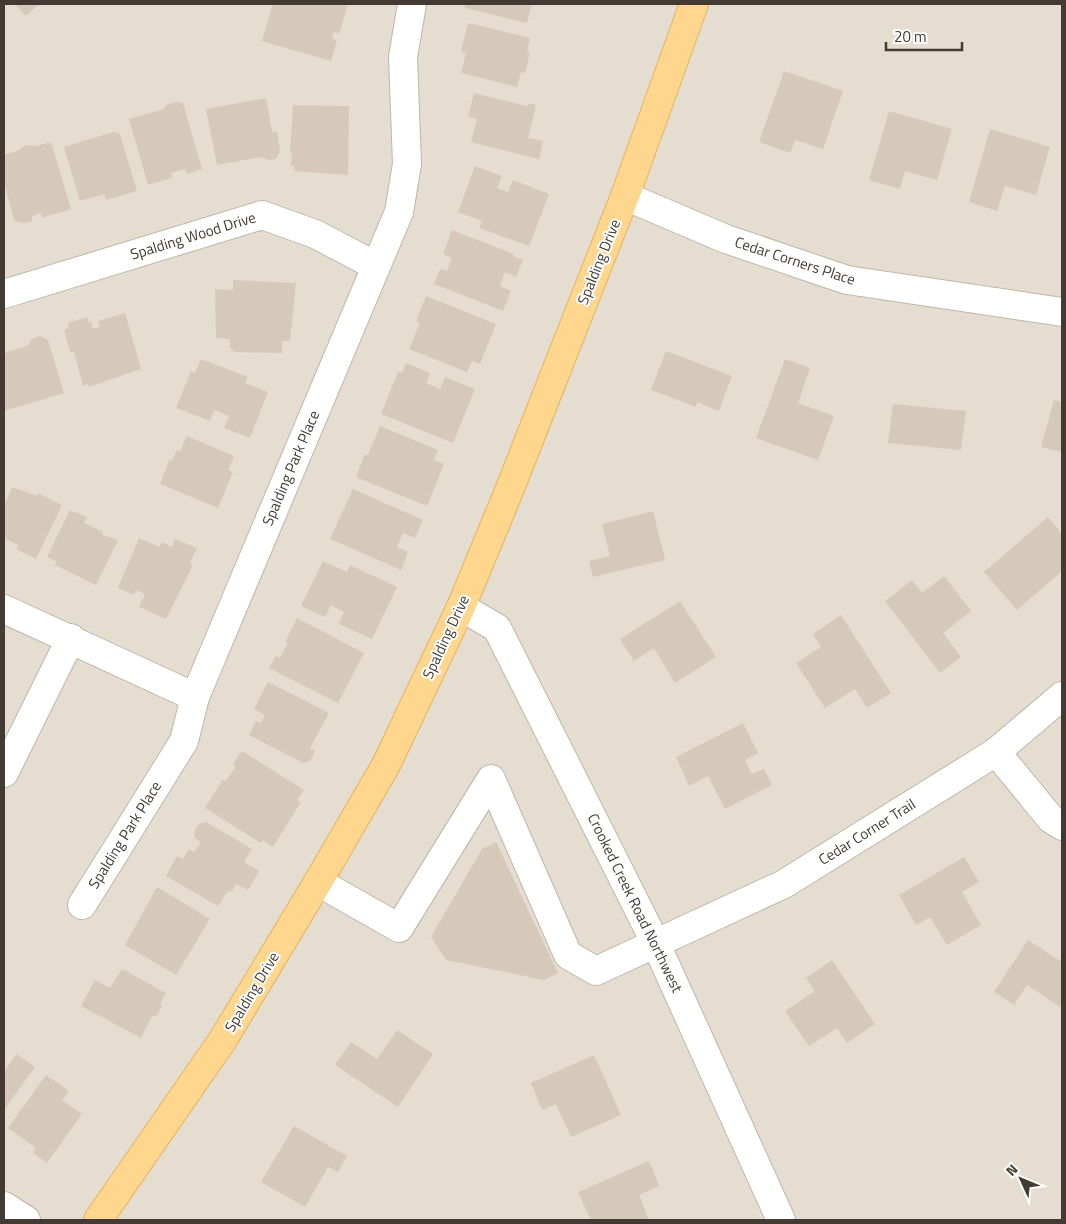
<svg xmlns="http://www.w3.org/2000/svg" width="1066" height="1224" font-family="'Titillium Web',sans-serif">
<style>
.residential{fill:#e5ddd0}
.building{fill:#d6c9ba}
.lines{fill:none;stroke-linecap:round;stroke-linejoin:round}
.minor-casing{stroke:#c0b5a8;stroke-width:30}
.major-casing{stroke:#e4b25d;stroke-width:30}
.minor{stroke:#fff;stroke-width:28}
.major{stroke:#ffd68d;stroke-width:28}
.labels{text-anchor:middle;stroke-width:4;stroke-linejoin:round;paint-order:stroke}
.street-label{font-size:15px;fill:#433b33;stroke:#fff}
</style>
<rect width="100%" height="100%" fill="#f1ece2"/>
<!-- residential -->
<rect class="residential" x="4" y="4" width="1058" height="1216"/>
<!-- building -->
<g class="building">
<path d="M15 4H39L26 16Z"/>
<path d="M273 4H348L339 34 334 32 332 39 337 40 331 61 262 41Z"/>
<path d="M466 4H532L527 23 465 8Z"/>
<path d="M468 23 530 38 527 51 530 52 525 73 521 72 517 87 461 73 466 53 461 52Z"/>
<path d="M784 71 843 91 823 149 795 140 790 153 759 142Z"/>
<path d="M474 93 527 106 529 103 536 105 528 138 543 141 539 159 471 142 477 119 468 116Z"/>
<path d="M266 98 272 132 277 131 280 151 276 159 268 160 262 157 217 165 206 109Z"/>
<path d="M175 102 183 103 202 169 187 174 185 169 171 173 172 178 148 185 129 119 164 109 166 105Z"/>
<path d="M293 105 349 106 348 175 294 171 295 166H291L292 153H290Z"/>
<path d="M889 111 952 129 937 180 905 171 900 189 869 180Z"/>
<path d="M990 129 1050 147 1036 195 1005 186 997 211 969 202Z"/>
<path d="M113 132 120 134 137 191 106 200 104 194 80 201 64 147Z"/>
<path d="M51 142 71 209 42 218 41 213 33 216 31 222 22 223 14 220 4 182V155L17 151 26 145 36 146Z"/>
<path d="M475 166 502 176 497 188 508 192 513 180 549 194 529 246 479 228 482 221 458 212Z"/>
<path d="M452 230 514 254 513 256 523 260 516 277 505 272 500 286 511 291 503 311 434 284 440 269 447 271 452 258 443 254Z"/>
<path d="M233 280 296 283 290 341H282V353L234 352 230 347V339L216 338 215 289 233 290Z"/>
<path d="M426 296 496 324 480 364 472 361 467 372 409 349 420 323 416 321Z"/>
<path d="M125 313 141 369 89 387 88 384 83 386 74 352H70L64 330 69 328 68 323 87 317 89 323 91 321 93 329 100 327 98 321Z"/>
<path d="M40 336 48 340 64 393 4 411V353L27 346 32 339Z"/>
<path d="M666 351 732 376 719 411 697 402 696 407 651 390Z"/>
<path d="M201 359 248 377 245 383 268 392 250 438 224 428 229 416 214 410 210 421 176 408 191 371 195 373Z"/>
<path d="M785 359 810 368 798 403 834 416 818 460 756 438Z"/>
<path d="M406 363 430 373 426 383 440 389 445 377 475 389 453 443 381 414 398 372 402 373Z"/>
<path d="M1054 400 1062 402V452L1041 447Z"/>
<path d="M893 404 966 411 961 450 888 443Z"/>
<path d="M380 426 438 450 434 460 444 464 427 506 356 477 365 454 368 455Z"/>
<path d="M187 436 234 456 228 470 233 472 218 508 160 484 170 459 172 461 177 450 180 452Z"/>
<path d="M12 487 37 496 38 493 62 505 36 559 16 549 18 545 4 538V505Z"/>
<path d="M353 489 423 520 415 538 403 533 397 547 408 552 401 570 330 539Z"/>
<path d="M70 510 87 517 84 523 103 532 102 535 118 540 96 585 55 565 56 561 47 557Z"/>
<path d="M653 511 665 560 593 577 589 561 610 556 602 524Z"/>
<path d="M1048 517 1062 534V571L1017 610 984 572Z"/>
<path d="M139 538 159 547 162 542 172 547 175 539 197 548 190 563 193 565 166 619 139 607 145 594 136 590 134 595 118 588Z"/>
<path d="M323 561 347 572 350 565 397 587 372 639 339 624 344 612 331 605 325 617 301 606Z"/>
<path d="M944 576 971 611 943 633 961 657 940 673 885 601 912 580 922 593Z"/>
<path d="M680 601 716 657 675 683 654 648 634 661 620 639Z"/>
<path d="M841 615 891 693 867 708 855 689 825 708 796 663 821 647 813 634Z"/>
<path d="M297 618 364 653 338 703 269 668 276 656 280 658 288 643 285 642Z"/>
<path d="M268 682 329 713 310 748 315 751 310 761 303 763 249 735 256 721 261 723 265 715 254 709Z"/>
<path d="M743 723 758 753 745 760 752 774 764 769 772 785 725 809 708 776 689 786 676 757Z"/>
<path d="M242 751 304 790 297 800 301 802 273 847 263 840 261 843 205 808 223 779 226 781 236 766 233 764Z"/>
<path d="M206 822 252 849 244 862 259 871 248 890 236 884 232 891 227 892 218 906 166 876 177 856 183 859 189 849 194 852 201 842 195 838 194 832 199 824Z"/>
<path d="M496 842 558 973 544 980 446 960 431 937 482 849Z"/>
<path d="M964 857 979 882 962 892 981 925 947 945 930 917 916 925 899 895Z"/>
<path d="M157 887 210 919 176 975 125 945Z"/>
<path d="M1028 940 1062 962V1008L1027 985 1014 1005 994 992Z"/>
<path d="M832 960 875 1024 847 1043 837 1028 809 1046 785 1011 815 991 806 978Z"/>
<path d="M122 969 166 993 160 1003 162 1007 156 1016H152L141 1038 81 1006 95 980 110 988Z"/>
<path d="M397 1030 433 1054 398 1107 335 1065 351 1042 377 1059Z"/>
<path d="M16 1054 35 1067 4 1110V1072Z"/>
<path d="M594 1055 621 1115 571 1137 556 1104 542 1110 531 1083Z"/>
<path d="M46 1075 69 1091 62 1100 82 1114 47 1163 33 1153 36 1148 8 1128Z"/>
<path d="M294 1126 347 1156 338 1172 328 1167 305 1207 261 1182Z"/>
<path d="M649 1161 659 1186 639 1195 649 1220H591L578 1192Z"/>
</g>
<g class="lines">
<!-- minor casing -->
<g class="minor-casing">
<g id="minor">
<path d="M625 196 726 239 847 280 1062 312"/>
<path d="M4 294 262 215 315 234 376 266"/>
<path d="M461 607 497 628 656 944 781 1220"/>
<path d="M4 609 195 697"/>
<path d="M996 752 1051 819 1062 826"/>
<path d="M4 773 71 638"/>
<path d="M318 882 399 928 491 779 568 955 596 971 784 884 996 752 1062 696"/>
<path d="M82 905 184 741 195 697 399 212 407 164 403 57 412 4"/>
<path d="M4 1206 26 1220"/>
</g>
</g>
<!-- major casing -->
<g class="major-casing">
<path id="major" d="M98 1220 222 1041 318 882 386 765 461 607 509 491 625 196 694 4"/>
</g>
<!-- minor -->
<use href="#minor" class="minor"/>
<!-- major -->
<use href="#major" class="major"/>
</g>
<g class="labels">
<!-- street labels -->
<g class="street-label">
<text transform="translate(193 236) rotate(-17)" y="5">Spalding Wood Drive</text>
<text transform="translate(795 261) rotate(18)" y="5">Cedar Corners Place</text>
<text transform="translate(599 262) rotate(-68)" y="5">Spalding Drive</text>
<text transform="translate(291 468) rotate(-67)" y="5">Spalding Park Place</text>
<text transform="translate(446 637) rotate(-65)" y="5">Spalding Drive</text>
<text transform="translate(867 832) rotate(-32)" y="5">Cedar Corner Trail</text>
<text transform="translate(125 835) rotate(-58)" y="5">Spalding Park Place</text>
<text transform="translate(635 903) rotate(64)" y="5">Crooked Creek Road Northwest</text>
<text transform="translate(252 992) rotate(-59)" y="5">Spalding Drive</text>
</g>
</g>
<!-- border -->
<rect width="1066" height="1224" fill="none" stroke="#433b33" stroke-width="10"/>
<!-- north arrow -->
<g transform="translate(1021 1179) rotate(314)" stroke="#ffffff" stroke-width="4" paint-order="stroke">
<path d="M0-4L9 19L0 12L-9 19Z" fill="#433b33"/>
<text y="-8" font-size="14" font-weight="bold" text-anchor="middle" fill="#433b33">N</text>
</g>
<!-- scale -->
<path d="M886 42v8h76v-8" fill="none" stroke="#433b33" stroke-width="2.5"/>
<text x="894" y="42" font-size="15" fill="#433b33" stroke="#ffffff" stroke-width="4" paint-order="stroke">20 m</text>
</svg>
